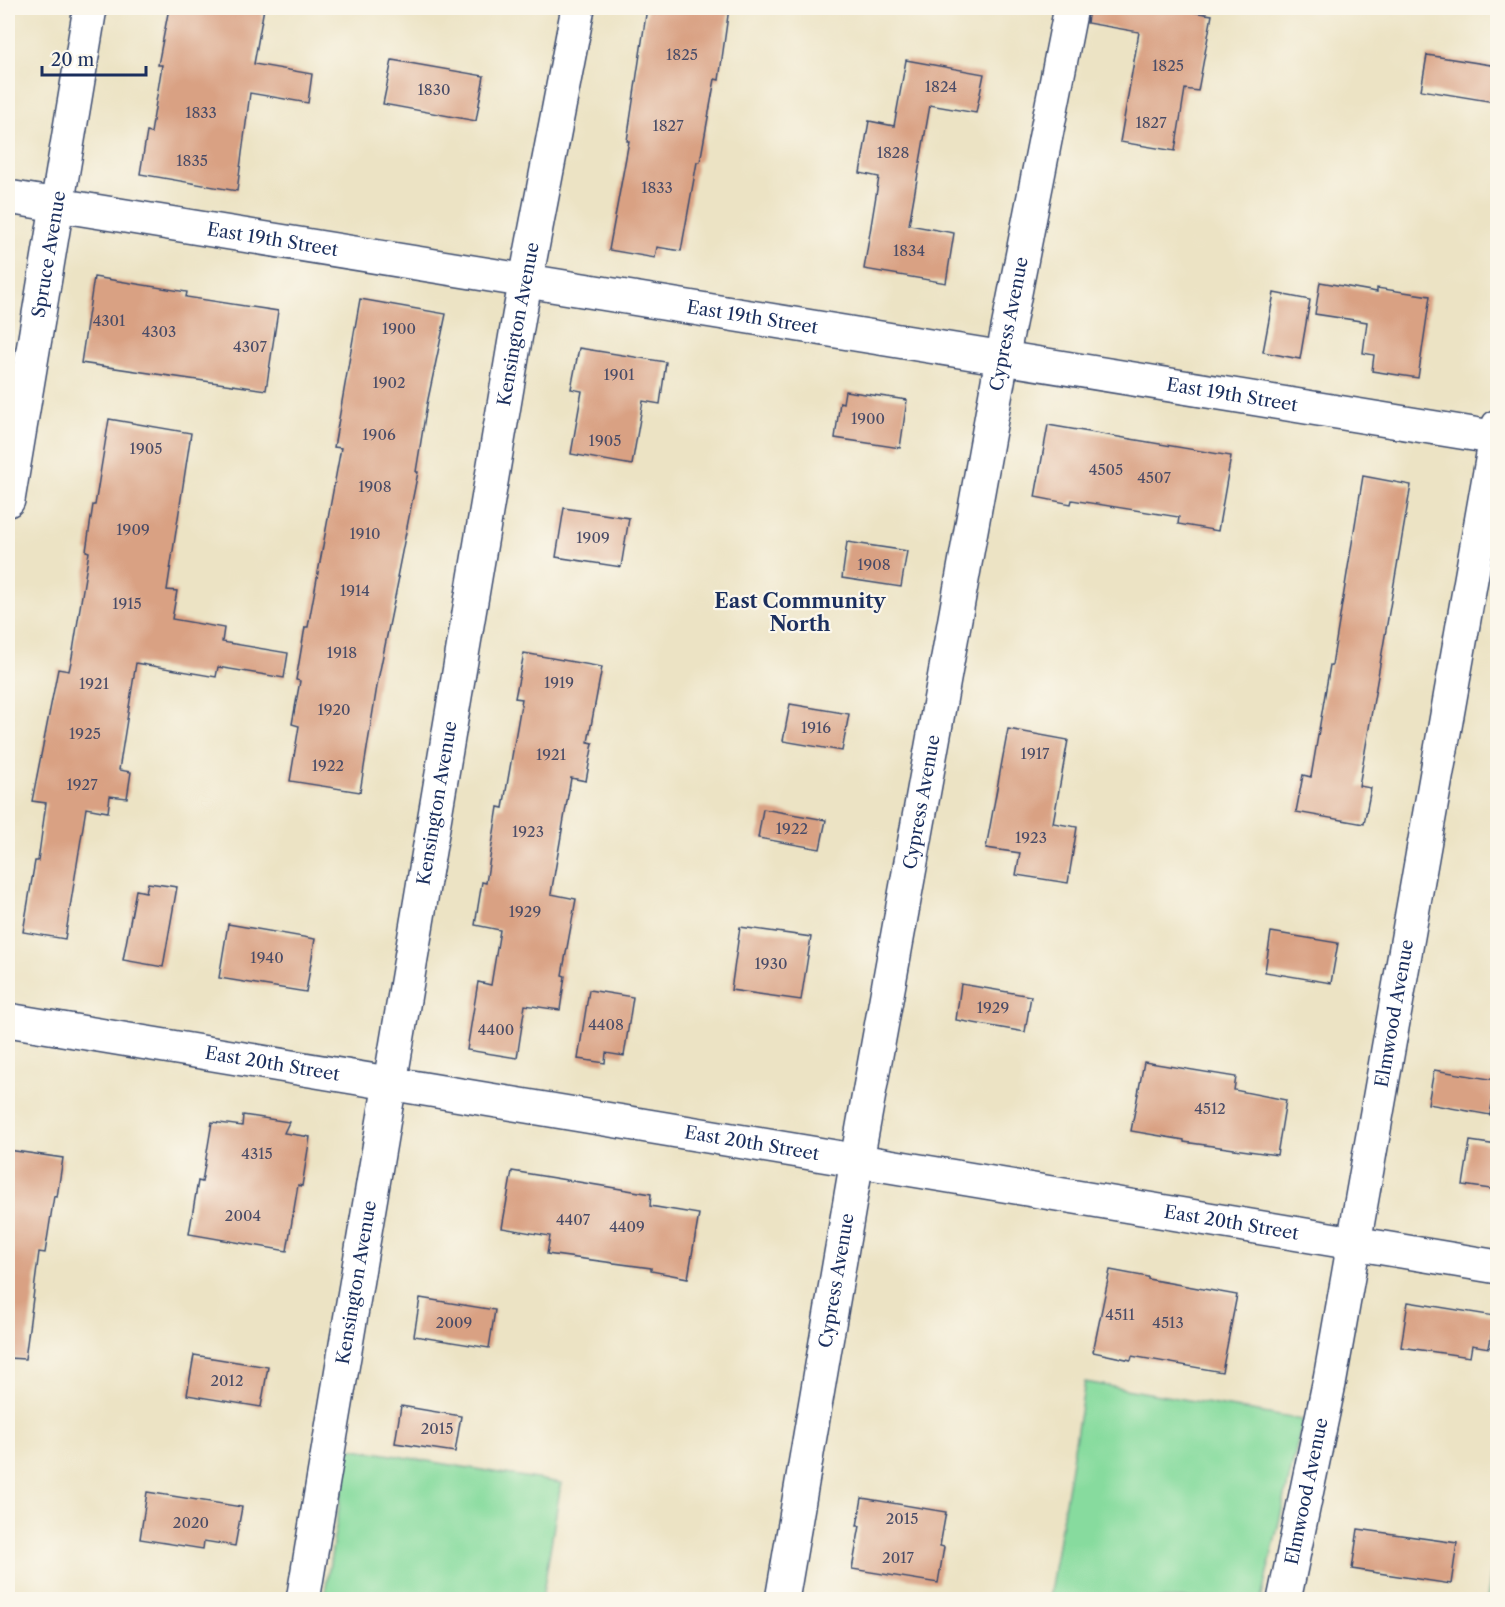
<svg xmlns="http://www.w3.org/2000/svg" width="1505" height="1607" font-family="'Libre Caslon Text',serif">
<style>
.green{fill:#87db9e;stroke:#51857e;stroke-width:1.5}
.building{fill:#d9a183}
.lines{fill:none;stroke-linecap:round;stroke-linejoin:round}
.minor-casing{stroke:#3a4a6d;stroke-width:36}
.minor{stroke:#fff;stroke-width:33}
.labels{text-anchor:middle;stroke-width:4.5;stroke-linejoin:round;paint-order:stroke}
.number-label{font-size:15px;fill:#4a4c67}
.street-label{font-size:18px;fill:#1b2f5e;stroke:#fbf7ec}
.neighbourhood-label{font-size:20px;font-weight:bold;fill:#1b2f5e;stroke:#fbf7ec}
</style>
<rect width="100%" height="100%" fill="#fbf7ec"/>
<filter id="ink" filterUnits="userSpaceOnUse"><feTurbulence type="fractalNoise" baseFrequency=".0167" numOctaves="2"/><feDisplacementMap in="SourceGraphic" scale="12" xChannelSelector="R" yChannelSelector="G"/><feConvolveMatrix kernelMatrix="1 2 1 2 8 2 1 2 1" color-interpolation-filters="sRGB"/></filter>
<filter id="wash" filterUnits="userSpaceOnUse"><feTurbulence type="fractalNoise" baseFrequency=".008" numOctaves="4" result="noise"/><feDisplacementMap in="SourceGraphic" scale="24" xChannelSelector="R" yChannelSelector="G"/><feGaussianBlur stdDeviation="1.35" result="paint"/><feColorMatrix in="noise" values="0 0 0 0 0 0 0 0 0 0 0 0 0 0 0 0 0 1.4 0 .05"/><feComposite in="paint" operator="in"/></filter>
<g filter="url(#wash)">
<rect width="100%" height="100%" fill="#ece3c4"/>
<!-- green -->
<g class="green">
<path d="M1085 1382 1303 1420 1261 1599H1049Z"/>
<path d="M349 1448 561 1483 542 1599H324Z"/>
<path d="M1497 1532V1599H1487Z"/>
</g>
<g id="blocks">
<!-- building -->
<g class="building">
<path d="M169 8H264L254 64 312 74 308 103 250 93 237 191 140 174 147 132 151 133 162 65H158Z"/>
<path d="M647 8H729L719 80 715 79 700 162H697L681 251 657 247 655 258 609 250 629 141H627Z"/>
<path d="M1089 8H1165L1212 15 1198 91 1185 89 1175 151 1120 142 1139 32 1087 23Z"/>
<path d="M1427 55 1497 66 1494 102 1421 90Z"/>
<path d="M392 60 484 76 476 121 383 104Z"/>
<path d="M906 60 984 74 976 113 930 105 909 225 954 233 946 283 864 269 879 177 860 173 869 121 894 126Z"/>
<path d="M94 277 187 292 186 297 278 311 266 390 81 363Z"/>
<path d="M1320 282 1377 292V288L1430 296 1418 378 1372 371 1374 355 1363 353 1367 322 1315 314Z"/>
<path d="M1274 293 1310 300 1300 359 1263 352Z"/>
<path d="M360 299 446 314 427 404 416 472H418L397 577H399L378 680 360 792 290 781 299 726 292 724 300 681 296 680 305 627H308L341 448 334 447Z"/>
<path d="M579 348 666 362 660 404 643 401 632 465 571 454 582 391 571 389Z"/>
<path d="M845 391 907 400 900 448 835 438 840 402 843 403Z"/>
<path d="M109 419 191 433 167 590 177 591 172 619 224 628 222 642 288 653 284 678 218 667 216 677 136 663 119 770 131 772 127 798 110 796 108 812 86 808 65 939 23 932 35 861H38L46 803 32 801 58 669 69 671 72 657 89 552 86 551 93 505H95Z"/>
<path d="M1048 425 1231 456 1218 531 1178 524 1179 517 1072 500 1071 504 1035 497Z"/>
<path d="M1363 476 1411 485 1359 786 1371 788 1364 824 1296 812 1303 775 1311 777 1330 665H1332Z"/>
<path d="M564 508 629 518 621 567 556 557Z"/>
<path d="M847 542 907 551 901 587 842 578Z"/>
<path d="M524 653 602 667 588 742 593 743 586 781 571 778 551 894 576 899 562 975 565 976 560 1010 525 1005 517 1058 467 1050 478 982 491 985 500 930 475 925 482 882 486 883 498 807 503 808 522 699 515 698Z"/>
<path d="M790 704 849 714 842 751 783 741Z"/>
<path d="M1008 729 1068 740 1053 823 1077 827 1068 883 1016 875 1020 853 986 848Z"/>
<path d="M763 809 826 820 820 849 758 838Z"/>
<path d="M148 883 177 887 163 967 123 960 136 890 146 892Z"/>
<path d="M228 924 315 939 306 992 219 978Z"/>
<path d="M740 927 811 937 801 1000 731 990Z"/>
<path d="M1271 932 1338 943 1331 983 1265 972Z"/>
<path d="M961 984 1031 996 1025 1032 956 1020Z"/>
<path d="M589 990 633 997 624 1056 606 1053 605 1063 578 1059Z"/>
<path d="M1144 1062 1236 1077 1234 1090 1286 1100 1277 1155 1184 1142V1140L1131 1131Z"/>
<path d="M1434 1070 1496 1080 1490 1115 1428 1104Z"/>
<path d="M243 1115 289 1122 284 1133 310 1137 302 1186 298 1185 287 1251 189 1234 198 1181 202 1182 212 1122 242 1126Z"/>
<path d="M1470 1141 1497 1145V1190L1463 1185Z"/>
<path d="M8 1150 63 1158 57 1197 54 1196 45 1253 39 1252 25 1359 8 1358Z"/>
<path d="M512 1171 651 1194 650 1206 699 1214 688 1278 651 1271V1268L547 1254 550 1236 502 1228Z"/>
<path d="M1110 1270 1148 1277V1279L1237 1295 1222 1372 1132 1356 1131 1360 1093 1352Z"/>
<path d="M420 1298 495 1310 489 1348 414 1336Z"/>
<path d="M1408 1302 1495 1316 1489 1348 1472 1345 1470 1357 1401 1347Z"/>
<path d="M194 1355 268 1367 261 1407 187 1395Z"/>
<path d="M401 1406 461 1416 455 1452 395 1443Z"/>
<path d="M147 1492 242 1507 235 1546 204 1541 203 1549 140 1539Z"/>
<path d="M862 1498 946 1512 940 1546 944 1547 938 1583 852 1569 860 1526H857Z"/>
<path d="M1358 1529 1457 1543 1451 1584 1352 1569Z"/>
</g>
</g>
</g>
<g filter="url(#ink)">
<use href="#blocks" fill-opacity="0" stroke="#3a4a6d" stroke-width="1.5"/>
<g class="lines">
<!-- minor casing -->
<g class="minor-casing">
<g id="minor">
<path id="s1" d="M8 197 1498 438"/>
<path id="s2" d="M8 500 90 8"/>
<path id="s3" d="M8 1020 1498 1267"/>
<path id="s4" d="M303 1600 519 316 578 8"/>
<path id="s5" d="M782 1600 857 1160 1002 359 1071 8"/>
<path id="s6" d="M1284 1600 1330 1379 1498 426"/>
</g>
</g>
<!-- minor -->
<use href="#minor" class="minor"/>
</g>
</g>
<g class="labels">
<!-- number labels -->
<g class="number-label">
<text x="682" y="60">1825</text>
<text x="1168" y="71">1825</text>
<text x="941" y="92">1824</text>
<text x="434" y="95">1830</text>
<text x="201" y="118">1833</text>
<text x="1151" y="128">1827</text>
<text x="668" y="131">1827</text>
<text x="893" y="158">1828</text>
<text x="192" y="166">1835</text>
<text x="657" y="193">1833</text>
<text x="909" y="256">1834</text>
<text x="109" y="326">4301</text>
<text x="399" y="334">1900</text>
<text x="159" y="337">4303</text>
<text x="250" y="352">4307</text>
<text x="619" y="380">1901</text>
<text x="389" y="388">1902</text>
<text x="868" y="424">1900</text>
<text x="379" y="440">1906</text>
<text x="605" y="446">1905</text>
<text x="146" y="454">1905</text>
<text x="1106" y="475">4505</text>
<text x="1154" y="483">4507</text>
<text x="375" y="492">1908</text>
<text x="133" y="535">1909</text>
<text x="365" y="539">1910</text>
<text x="593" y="543">1909</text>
<text x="874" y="570">1908</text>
<text x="355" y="596">1914</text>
<text x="127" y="609">1915</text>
<text x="342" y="658">1918</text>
<text x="559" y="688">1919</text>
<text x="94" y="689">1921</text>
<text x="334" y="715">1920</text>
<text x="816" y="733">1916</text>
<text x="85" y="739">1925</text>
<text x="1035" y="759">1917</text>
<text x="551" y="760">1921</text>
<text x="328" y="771">1922</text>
<text x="82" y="790">1927</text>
<text x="792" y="834">1922</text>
<text x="528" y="837">1923</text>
<text x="1031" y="843">1923</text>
<text x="525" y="917">1929</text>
<text x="267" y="963">1940</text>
<text x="771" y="969">1930</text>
<text x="993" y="1013">1929</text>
<text x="606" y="1030">4408</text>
<text x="496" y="1035">4400</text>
<text x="1210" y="1114">4512</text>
<text x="257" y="1159">4315</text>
<text x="243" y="1221">2004</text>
<text x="573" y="1225">4407</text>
<text x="627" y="1232">4409</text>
<text x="1120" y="1320">4511</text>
<text x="454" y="1328">2009</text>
<text x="1168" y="1328">4513</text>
<text x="227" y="1386">2012</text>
<text x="437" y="1434">2015</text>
<text x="902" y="1524">2015</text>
<text x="191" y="1528">2020</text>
<text x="898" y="1563">2017</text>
</g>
<!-- street labels -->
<g class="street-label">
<text dy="6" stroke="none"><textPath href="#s1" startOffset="268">East 19th Street</textPath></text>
<text dy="6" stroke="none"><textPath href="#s2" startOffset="249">Spruce Avenue</textPath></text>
<text dy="6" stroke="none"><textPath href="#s1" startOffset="754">East 19th Street</textPath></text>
<text dy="6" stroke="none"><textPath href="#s4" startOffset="1294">Kensington Avenue</textPath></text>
<text dy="6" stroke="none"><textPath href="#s5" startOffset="1296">Cypress Avenue</textPath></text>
<text dy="6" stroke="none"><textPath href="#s1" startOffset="1240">East 19th Street</textPath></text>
<text dy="6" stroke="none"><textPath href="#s4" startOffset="808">Kensington Avenue</textPath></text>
<text dy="6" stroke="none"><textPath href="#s5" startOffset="810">Cypress Avenue</textPath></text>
<text dy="6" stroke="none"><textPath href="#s6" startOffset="597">Elmwood Avenue</textPath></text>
<text dy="6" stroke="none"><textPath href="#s3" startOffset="268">East 20th Street</textPath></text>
<text dy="6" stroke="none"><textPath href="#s3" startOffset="754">East 20th Street</textPath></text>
<text dy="6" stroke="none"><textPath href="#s3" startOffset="1240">East 20th Street</textPath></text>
<text dy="6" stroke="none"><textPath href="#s5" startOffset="324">Cypress Avenue</textPath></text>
<text dy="6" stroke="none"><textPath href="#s4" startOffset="322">Kensington Avenue</textPath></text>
<text dy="6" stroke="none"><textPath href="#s6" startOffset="111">Elmwood Avenue</textPath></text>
</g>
<!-- neighbourhood labels -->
<g class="neighbourhood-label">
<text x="800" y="608">East Community<tspan x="800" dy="23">North</tspan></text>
</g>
</g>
<!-- margin -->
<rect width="1505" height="1607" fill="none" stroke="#fbf7ec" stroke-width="30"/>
<!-- scale -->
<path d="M42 66v9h104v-9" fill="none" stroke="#1b2f5e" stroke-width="3"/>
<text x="51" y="66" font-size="18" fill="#1b2f5e" stroke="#fbf7ec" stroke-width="4.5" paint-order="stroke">20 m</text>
</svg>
